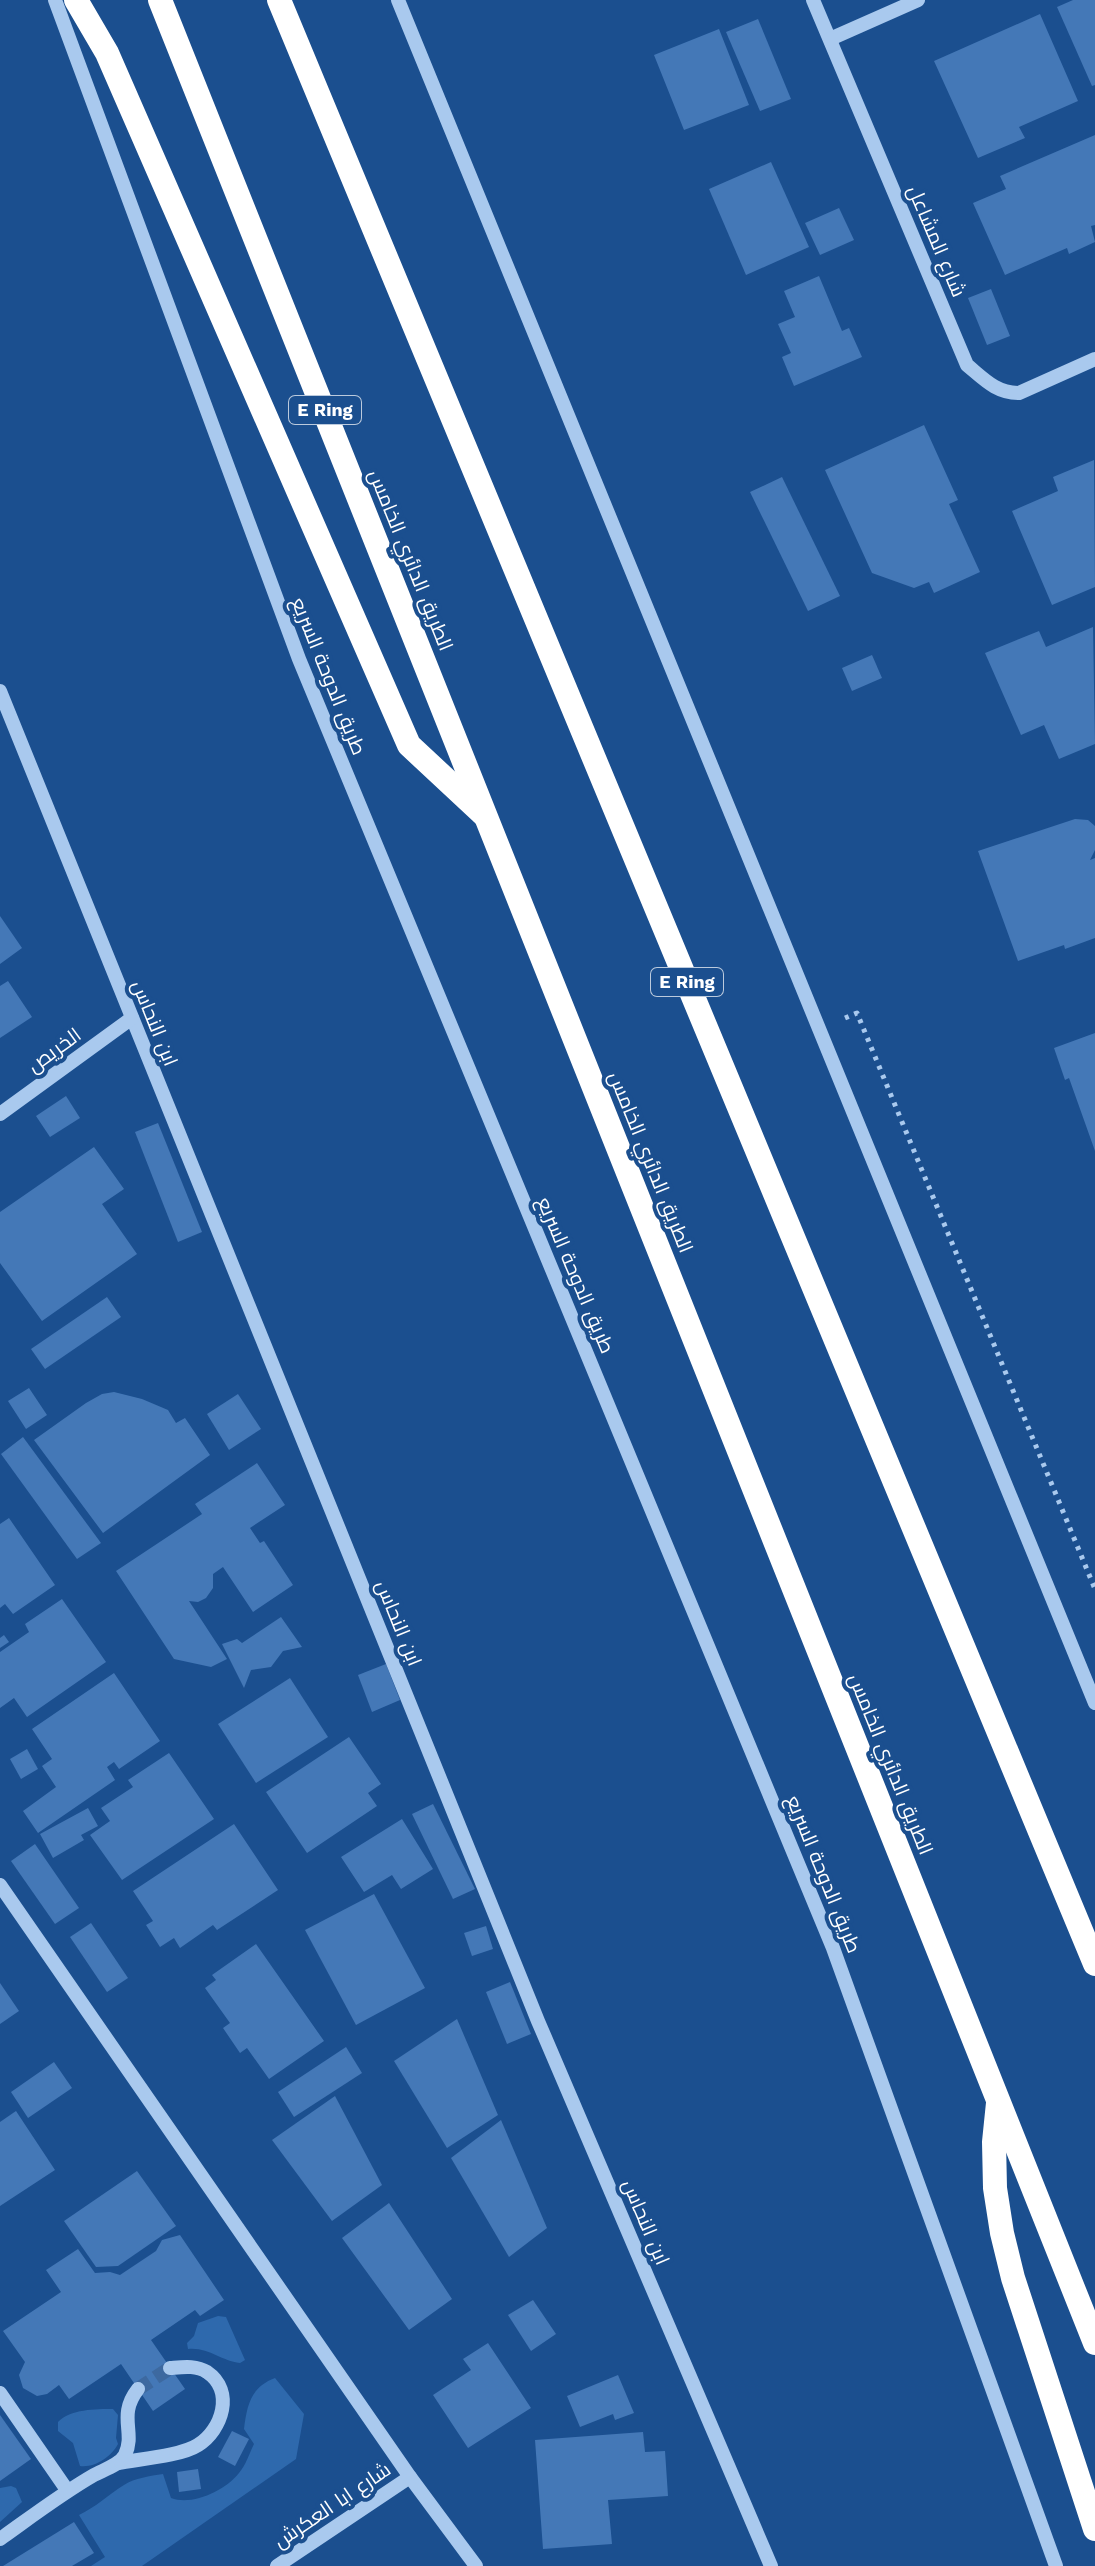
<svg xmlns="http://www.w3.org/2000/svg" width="1095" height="2566" font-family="'Work Sans',Cairo,sans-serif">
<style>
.green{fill:#2e69ad}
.building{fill:#4478b7}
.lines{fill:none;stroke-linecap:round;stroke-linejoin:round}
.minor-tunnel{stroke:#3d69a0;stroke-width:14;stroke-dasharray:14 7;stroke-linecap:butt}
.path{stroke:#a9c9ee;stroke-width:5;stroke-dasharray:4 6;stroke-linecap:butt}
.minor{stroke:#a9c9ee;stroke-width:14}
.highway{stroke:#fff;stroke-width:24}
.labels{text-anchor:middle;stroke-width:8;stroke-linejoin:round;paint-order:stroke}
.shield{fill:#1b4f8f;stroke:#bbcadd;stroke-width:2}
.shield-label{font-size:18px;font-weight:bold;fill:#fff}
.street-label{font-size:20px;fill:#fff;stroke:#1b4f8f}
</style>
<rect width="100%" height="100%" fill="#1b4f8f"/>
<!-- green -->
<g class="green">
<path d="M218 2316 226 2317 245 2360 240 2363C221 2361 209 2347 188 2349L187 2343 194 2336 198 2323Z"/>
<path d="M275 2378 304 2414 296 2459 142 2566H91L105 2557 79 2515C96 2507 108 2495 124 2485 135 2478 150 2476 163 2474L171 2498C192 2506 225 2491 239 2473 246 2465 249 2454 254 2444L244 2429C247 2405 251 2387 275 2378Z"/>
<path d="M113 2409 118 2415 116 2438 118 2444C111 2457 95 2468 80 2466L73 2443 58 2431V2422C70 2409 96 2409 113 2409Z"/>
<path d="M11 2486 16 2488 22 2502 0 2522V2488Z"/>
</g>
<!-- building -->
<g class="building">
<path d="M1073 0H1095V85L1092 86 1057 7Z"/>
<path d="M1040 14 1078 101 1019 127 1025 138 978 158 934 61Z"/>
<path d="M758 19 791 99 760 111 726 32Z"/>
<path d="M719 29 749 105 684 130 654 55Z"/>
<path d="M1095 135V225L1091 226 1095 242 1069 254 1067 248 1005 275 973 203 1006 189 1000 176Z"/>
<path d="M771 162 809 247 746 275 709 189Z"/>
<path d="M839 208 854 240 820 255 805 223Z"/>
<path d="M819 276 842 331 849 328 862 357 794 386 782 357 791 353 778 324 795 317 784 291Z"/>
<path d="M991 289 1010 336 987 345 968 298Z"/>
<path d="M924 425 958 500 949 504 980 572 934 593 929 582 914 588 872 573 825 470Z"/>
<path d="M1094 460 1095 587 1052 605 1012 511 1058 491 1053 477Z"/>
<path d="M782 477 840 596 808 611 750 492Z"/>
<path d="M1093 627 1095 744 1059 759 1044 725 1021 735 985 653 1039 631 1046 647Z"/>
<path d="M872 655 882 678 852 691 842 668Z"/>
<path d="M1075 819 1088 820 1095 826V850L1090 860 1095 858V938L1065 949 1064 945 1018 961 978 851Z"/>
<path d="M0 916 22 948 0 964Z"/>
<path d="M8 981 32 1017 0 1038V986Z"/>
<path d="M1095 1033V1151L1069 1078 1065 1080 1054 1048Z"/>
<path d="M66 1096 80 1118 50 1137 36 1116Z"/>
<path d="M158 1123 202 1232 178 1242 135 1132Z"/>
<path d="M94 1147 124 1189 102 1204 137 1254 42 1321 0 1263V1212Z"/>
<path d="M107 1297 121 1317 45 1369 31 1349Z"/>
<path d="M29 1388 47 1415 26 1429 8 1401Z"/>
<path d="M114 1392 142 1399 168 1410 176 1423 185 1418 210 1455 103 1533 34 1440 86 1403 102 1394Z"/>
<path d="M238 1394 261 1429 229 1450 207 1414Z"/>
<path d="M23 1437 101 1543 77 1559 1 1454Z"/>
<path d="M257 1463 285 1505 250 1528 260 1543 264 1541 293 1585 253 1612 223 1567 213 1574V1588L206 1598 198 1602 189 1601 227 1659 211 1667 174 1659 116 1571 202 1514 195 1504Z"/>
<path d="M9 1518 55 1585 13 1614 5 1604 0 1608V1524Z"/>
<path d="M62 1599 106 1662 27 1717 14 1698 0 1708V1652L29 1632 25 1624Z"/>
<path d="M281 1617 302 1647 283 1651 271 1667 251 1670 244 1688 222 1644 237 1639 242 1643Z"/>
<path d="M4 1635 9 1642 0 1648V1638Z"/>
<path d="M386 1664 400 1700 372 1712 358 1675Z"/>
<path d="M114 1673 160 1741 119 1769 114 1762 107 1767 115 1780 38 1833 23 1811 56 1787 42 1766 52 1759 32 1729Z"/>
<path d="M290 1678 328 1737 256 1783 218 1724Z"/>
<path d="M349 1737 381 1784 368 1793 377 1806 307 1853 266 1792Z"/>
<path d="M27 1749 38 1769 21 1779 10 1759Z"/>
<path d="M169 1753 214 1819 122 1880 90 1835 110 1821 101 1808 133 1787 128 1780Z"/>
<path d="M433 1804 475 1889 453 1899 412 1814Z"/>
<path d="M88 1808 98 1826 81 1835 84 1840 53 1858 40 1834Z"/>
<path d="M402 1819 433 1869 401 1889 392 1875 364 1892 341 1857Z"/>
<path d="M234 1824 278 1890 217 1930 213 1925 180 1948 174 1938 160 1947 146 1925 153 1921 133 1891Z"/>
<path d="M35 1844 79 1908 55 1924 11 1861Z"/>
<path d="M374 1894 425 1988 356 2025 305 1930Z"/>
<path d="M91 1923 128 1978 107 1992 70 1937Z"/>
<path d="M486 1926 493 1949 472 1956 464 1933Z"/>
<path d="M256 1944 324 2041 269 2079 247 2048 240 2053 223 2028 230 2023 205 1988 216 1980 212 1975Z"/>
<path d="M510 1982 531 2034 507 2044 486 1992Z"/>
<path d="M0 1983 19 2011 0 2024Z"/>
<path d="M457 2019 498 2115 447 2148 394 2061Z"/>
<path d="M346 2047 362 2073 294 2117 278 2092Z"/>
<path d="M54 2062 72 2088 28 2118 11 2092Z"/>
<path d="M335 2096 382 2185 332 2221 272 2140Z"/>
<path d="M16 2111 55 2170 0 2206V2122Z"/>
<path d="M501 2120 547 2228 509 2257 451 2158Z"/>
<path d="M137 2171 176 2226 118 2266 96 2267 64 2221Z"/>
<path d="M389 2203 452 2299 409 2330 342 2238Z"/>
<path d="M180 2235 224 2300 200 2316 195 2310 151 2340 185 2389 153 2411 121 2364 69 2399 59 2385 47 2394 37 2396 23 2388 19 2375 25 2362 3 2331 61 2292 46 2270 78 2249 95 2273 110 2272 120 2275 156 2251 162 2240Z"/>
<path d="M533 2300 556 2334 531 2351 508 2315Z"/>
<path d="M488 2343 531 2408 468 2448 433 2395 471 2370 463 2359Z"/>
<path d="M618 2375 634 2413 615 2420 613 2414 580 2427 567 2396Z"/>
<path d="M0 2415 31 2459 0 2481Z"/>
<path d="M232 2431 249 2439 235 2466 218 2457Z"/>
<path d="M643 2432 645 2452 665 2451 668 2496 608 2500 612 2544 543 2549 535 2440Z"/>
<path d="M198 2469 201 2489 179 2492 177 2472Z"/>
<path d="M74 2522 94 2553 72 2566H3Z"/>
</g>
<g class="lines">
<!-- minor-tunnel -->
<path class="minor-tunnel" d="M138 2389 170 2368"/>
<!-- path -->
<path class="path" d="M845 1018 857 1013 1095 1589"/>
<!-- minor -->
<g class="minor">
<path d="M55 0 299 659 833 1948 1056 2566"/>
<path d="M398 0 1095 1703"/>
<path d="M813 0 967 365C984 379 996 393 1019 393L1095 359"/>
<path d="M830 39 918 0"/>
<path d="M0 691 538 2021 771 2566"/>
<path d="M0 1114 132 1018"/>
<path d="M0 1885 410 2477 476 2566"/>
<path d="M0 2393 67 2490"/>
<path d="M118 2463C139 2459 181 2456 198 2445 222 2430 235 2391 207 2372 196 2365 183 2367 170 2368"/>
<path d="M0 2539C31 2517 61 2494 94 2475 103 2470 120 2465 125 2455 136 2432 117 2416 138 2389"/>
<path d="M277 2566 410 2477"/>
</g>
<!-- highway -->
<g class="highway">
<path d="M76 0 107 53 409 745 483 814"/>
<path d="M160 0 1095 2343"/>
<path d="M279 0 1095 1964"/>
<path d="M998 2103 994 2142 995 2188 1002 2233 1013 2278 1095 2529"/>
</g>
</g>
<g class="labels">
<!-- shield labels -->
<g class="shield">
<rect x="289" y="396" width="72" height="28" rx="6"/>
<rect x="651" y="968" width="72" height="28" rx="6"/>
</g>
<g class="shield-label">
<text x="325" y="416">E Ring</text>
<text x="687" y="988">E Ring</text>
</g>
<!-- street labels -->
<g class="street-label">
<text transform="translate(937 241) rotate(67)" y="7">شارع المشاعل</text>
<text transform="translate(411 560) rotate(68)" y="7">الطريق الدائري الخامس</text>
<text transform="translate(329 676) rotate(68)" y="7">طريق الدوحة السريع</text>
<text transform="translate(155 1023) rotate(68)" y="7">ابن النحاس</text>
<text transform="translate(54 1050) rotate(-36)" y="7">الخريص</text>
<text transform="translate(651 1162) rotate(68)" y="7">الطريق الدائري الخامس</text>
<text transform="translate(576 1275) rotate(67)" y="7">طريق الدوحة السريع</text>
<text transform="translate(399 1623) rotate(68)" y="7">ابن النحاس</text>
<text transform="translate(891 1764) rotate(68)" y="7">الطريق الدائري الخامس</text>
<text transform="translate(824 1874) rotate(68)" y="7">طريق الدوحة السريع</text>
<text transform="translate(646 2222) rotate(67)" y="7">ابن النحاس</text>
<text transform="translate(332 2505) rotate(-34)" y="7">شارع ابا العكرش</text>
</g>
</g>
</svg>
